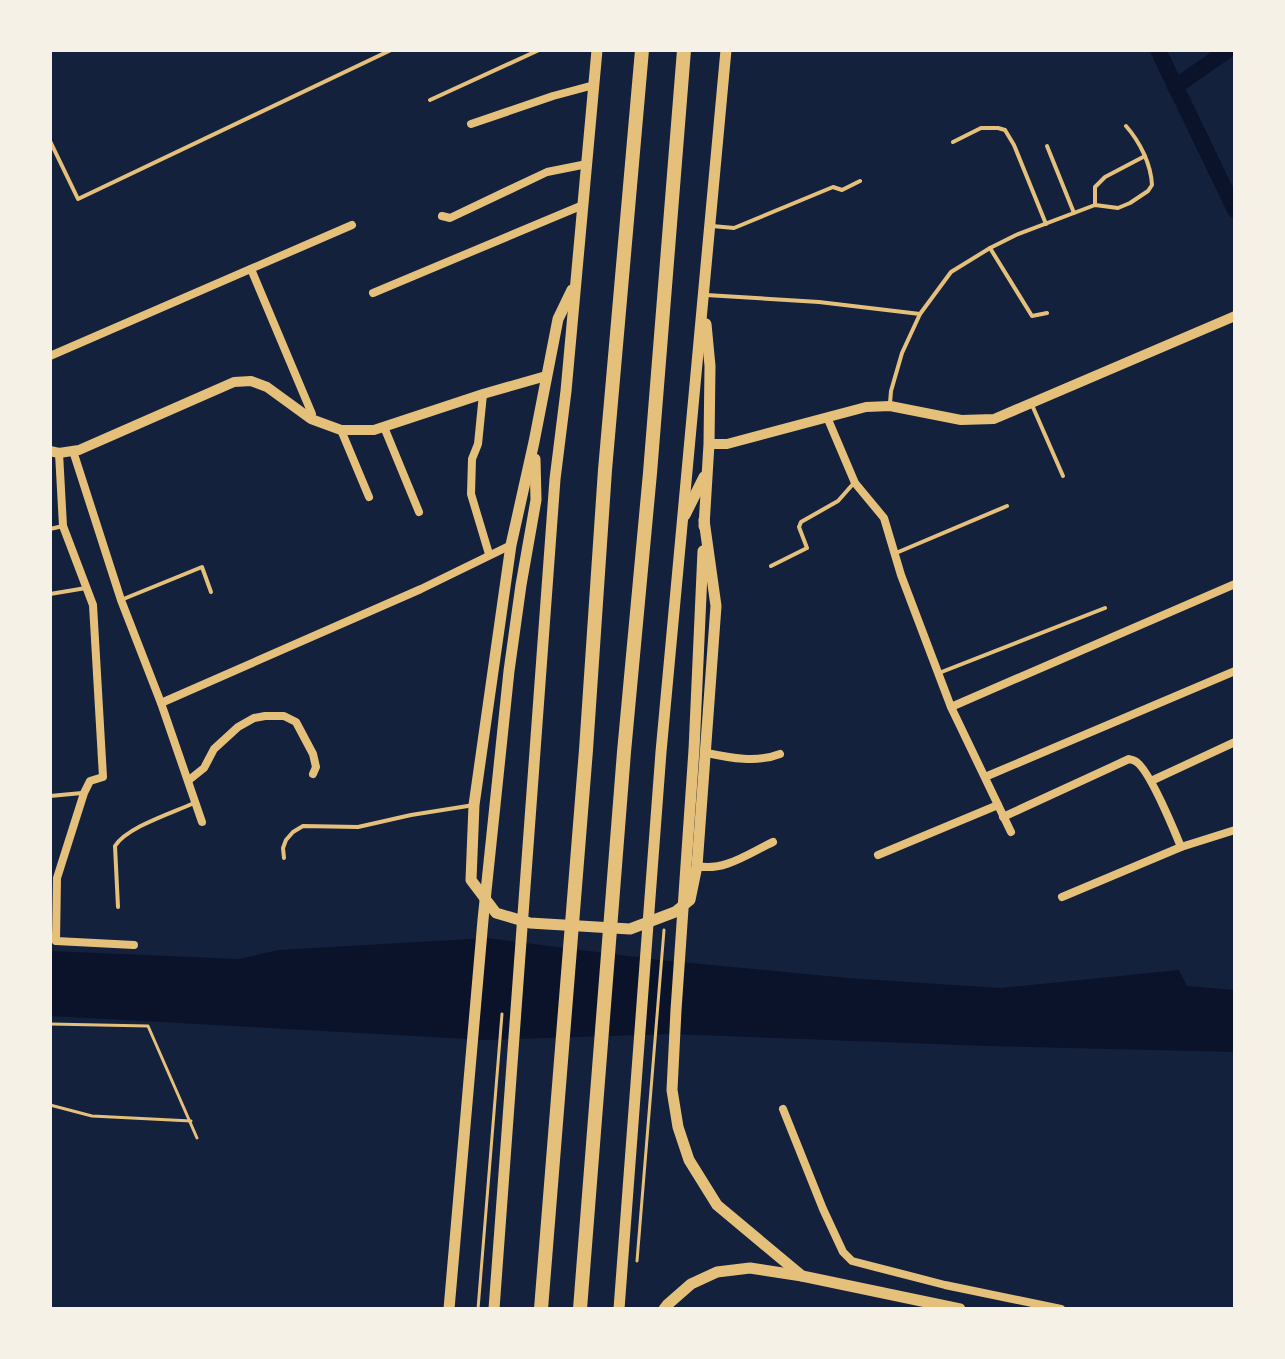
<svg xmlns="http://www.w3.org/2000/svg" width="1285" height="1359" font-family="Roboto,sans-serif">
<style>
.water{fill:#0b132b}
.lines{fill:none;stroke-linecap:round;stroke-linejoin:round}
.canal{stroke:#0b132b;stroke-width:16}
.path{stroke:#e5c07b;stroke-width:3}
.service{stroke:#e5c07b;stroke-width:4}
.minor{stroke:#e5c07b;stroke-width:8}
.tertiary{stroke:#e5c07b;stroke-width:10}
.secondary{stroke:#e5c07b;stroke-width:11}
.trunk{stroke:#e5c07b;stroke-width:14}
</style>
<rect width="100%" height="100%" fill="#14213d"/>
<!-- water -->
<path class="water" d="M487 938 660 960 848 978 1000 988 1179 970 1187 986 1235 990V1052L986 1046 671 1034 486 1040 50 1016V951L239 959 278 950Z"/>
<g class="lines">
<!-- canal -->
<g class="canal">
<path d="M1158 50 1235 210"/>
<path d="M1175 87 1228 50"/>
</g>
<!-- path -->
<g class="path">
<path d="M50 1024 148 1026 197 1138"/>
<path d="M50 1105 92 1116 191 1121"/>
<path d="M637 1261 664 930"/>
<path d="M478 1309 502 1014"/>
</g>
<!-- service -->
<g class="service">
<path d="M430 100 539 50"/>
<path d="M50 141 78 199 391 50"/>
<path d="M953 142 981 128H998L1005 130 1014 145 1046 224"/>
<path d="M1047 146 1074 213"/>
<path d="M1095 205V187L1105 177 1145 156"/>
<path d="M712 226 734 228 833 187 842 190 860 181"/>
<path d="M990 248 1032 316 1047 313"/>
<path d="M706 295 819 302 920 314"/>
<path d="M890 403 891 391 902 353 920 314 951 272 990 248 1016 235 1095 205 1118 208 1130 203 1148 191 1152 185C1151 164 1140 142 1126 126"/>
<path d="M1032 405 1063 476"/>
<path d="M50 529 63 526"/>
<path d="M896 553 1007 506"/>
<path d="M771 566 807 548 799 527 801 522 838 501 853 484"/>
<path d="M50 594 86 588"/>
<path d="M121 600 202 567 211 592"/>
<path d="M939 673 1105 608"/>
<path d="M50 796 82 793"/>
<path d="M284 858 283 848 286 840 293 832 303 826 358 827 411 815 474 805"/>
<path d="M118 907 115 846C127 827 172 813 194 803"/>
</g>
<!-- minor -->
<g class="minor">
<path d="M471 124 553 96 594 85"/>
<path d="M442 216 450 218 547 172 587 164"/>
<path d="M251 269 312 414 311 419"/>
<path d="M373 293 583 205"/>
<path d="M50 356 352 225"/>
<path d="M483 394 478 444 472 459 471 494 489 554"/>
<path d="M827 417 855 483 884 518 901 575 951 707 1011 832"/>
<path d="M384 427 419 512"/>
<path d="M341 430 369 497"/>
<path d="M73 451 121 600 161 703 202 822"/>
<path d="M161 703 421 589 511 545"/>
<path d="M951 707 1235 584"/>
<path d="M707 753C730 758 757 763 780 754"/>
<path d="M985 777 1235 671"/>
<path d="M189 780 204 768 214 749 238 727 254 718 265 716H284L296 722 313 754 316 767 313 774"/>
<path d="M1151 781 1235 742"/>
<path d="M1003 817 1129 759C1131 760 1134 760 1135 761 1149 768 1174 830 1181 847"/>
<path d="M878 855 998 805"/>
<path d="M697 866C724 872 749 853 773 842"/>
<path d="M1062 897 1181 847 1235 830"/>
<path d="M50 935 56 941 134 945"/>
<path d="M56 941 57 878 84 793 90 781 103 777 93 605 63 526 59 453"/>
<path d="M783 1109 823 1209 843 1252 852 1261 945 1285 1061 1309"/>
</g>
<!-- tertiary -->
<g class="tertiary">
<path d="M709 444H727L866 407 890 406 961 420 994 419 1235 316"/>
<path d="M50 451 59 453 79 450 234 382 251 381 267 387 311 419 341 430H374L483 394 546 376"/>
</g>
<!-- secondary -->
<g class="secondary">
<path d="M572 290 558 319 534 442 511 545 474 805 471 880 496 913 530 923 630 929 675 912 690 900 697 866 716 606 704 520"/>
<path d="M685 515 704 477"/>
<path d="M704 526 709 444 710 366 706 324"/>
<path d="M703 551 694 750 676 1010 672 1090 678 1127 689 1160 717 1205 802 1276"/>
<path d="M449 1309 483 920 509 671 521 585 536 500 535 459"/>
<path d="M494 1309 555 479 566 391 597 50"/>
<path d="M619 1309 661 752 726 50"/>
<path d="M664 1309 667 1305 691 1284 717 1272 750 1268 802 1276 960 1309"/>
</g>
<!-- trunk -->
<g class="trunk">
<path d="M541 1309 586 750 605 470 642 50"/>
<path d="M580 1309 624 752 650 473 684 50"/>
</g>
</g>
<!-- border -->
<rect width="1285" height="1359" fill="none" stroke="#f6f1e7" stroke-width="104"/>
</svg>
